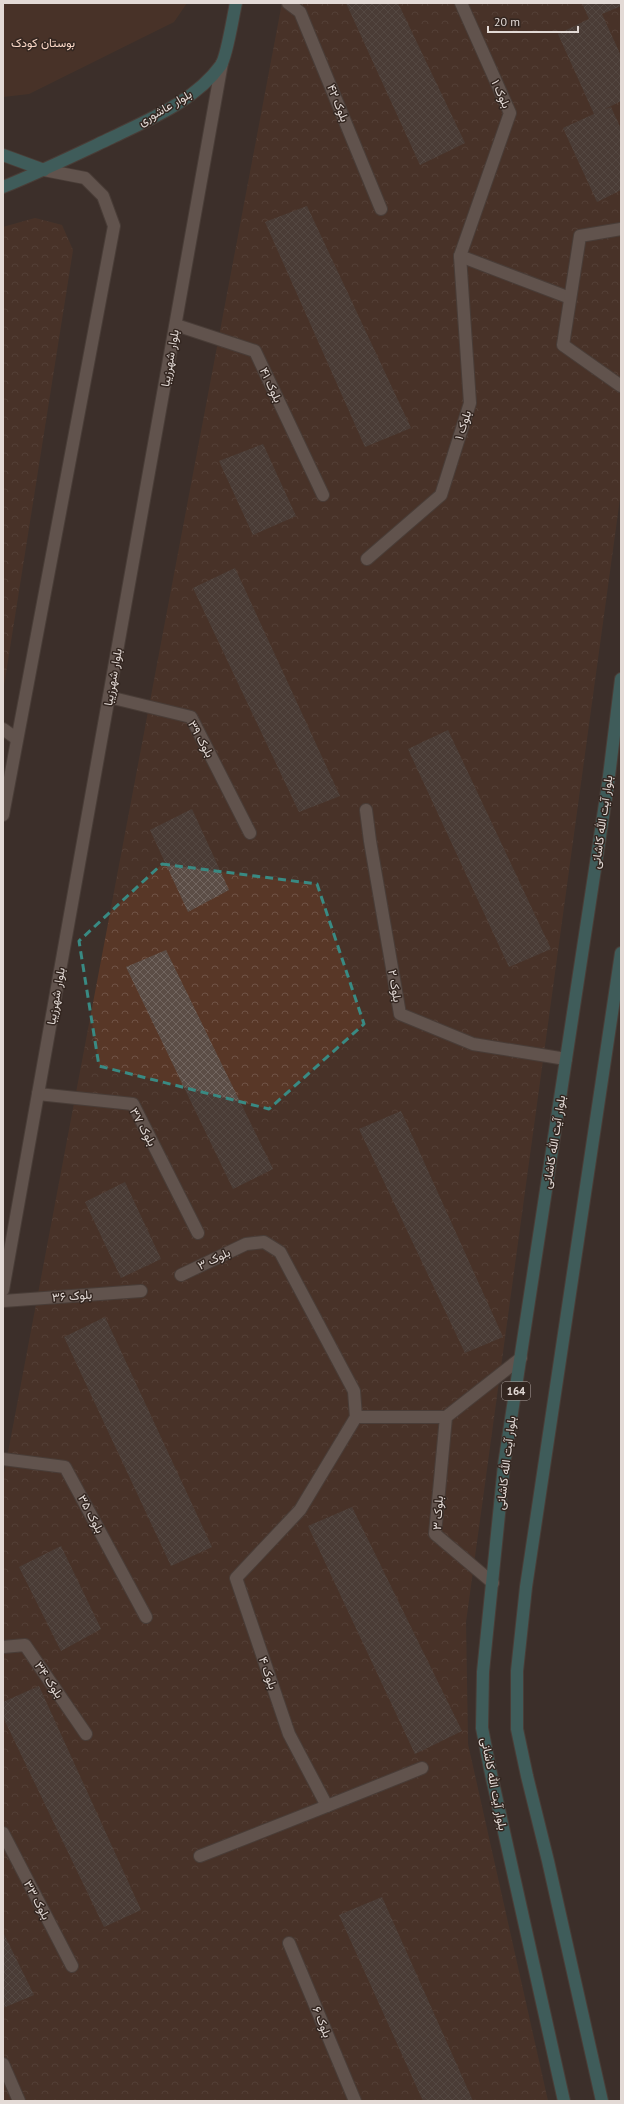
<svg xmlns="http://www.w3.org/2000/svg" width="624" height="2104" font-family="'PT Sans',Vazirmatn,sans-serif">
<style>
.forest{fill:url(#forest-crowns)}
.green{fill:#583727}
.building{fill:url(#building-cross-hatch)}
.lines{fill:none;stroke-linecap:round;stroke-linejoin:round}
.minor-casing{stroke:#594e49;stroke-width:14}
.major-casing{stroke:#594e49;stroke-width:14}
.minor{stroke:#8f7f78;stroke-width:12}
.major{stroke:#449394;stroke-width:12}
.marked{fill:none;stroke:#398a83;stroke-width:3;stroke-dasharray:8 5;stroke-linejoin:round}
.labels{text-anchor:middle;stroke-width:3;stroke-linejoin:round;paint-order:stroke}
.shield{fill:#332620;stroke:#aea49f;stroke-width:1}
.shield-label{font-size:11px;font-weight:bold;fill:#e3dad6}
.park-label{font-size:12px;fill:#fbd8c7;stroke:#332620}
.street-label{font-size:12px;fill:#e3dad6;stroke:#332620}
</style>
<defs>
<pattern id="forest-crowns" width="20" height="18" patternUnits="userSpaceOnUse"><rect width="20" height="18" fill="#583727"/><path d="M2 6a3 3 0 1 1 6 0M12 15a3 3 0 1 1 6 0" fill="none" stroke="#705346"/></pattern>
<pattern id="building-cross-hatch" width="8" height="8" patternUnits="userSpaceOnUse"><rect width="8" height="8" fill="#5b4d46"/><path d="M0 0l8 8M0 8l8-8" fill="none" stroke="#726660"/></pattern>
</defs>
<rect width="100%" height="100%" fill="#3d302a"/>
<!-- forest -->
<g class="forest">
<path d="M282 3H621V491L466 1622 468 1744 548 2101H3V1479Z"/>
<path d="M35 218 62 225 73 250 3 692V227Z"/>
</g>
<!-- green -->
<path class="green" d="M3 3H187L174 22 29 94 3 97Z"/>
<!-- building -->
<g class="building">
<path d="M346 3H398L465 143 420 165Z"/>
<path d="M582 3H621V6L602 14 621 56V101L603 110 611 107 621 129V190L597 202 563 128 594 114 558 34 589 19Z"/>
<path d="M307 206 411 428 365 447 265 222Z"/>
<path d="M263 444 296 516 253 535 219 461Z"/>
<path d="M235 568 340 796 299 812 193 588Z"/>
<path d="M448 730 551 949 509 967 408 749Z"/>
<path d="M192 809 229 890 188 912 150 830Z"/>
<path d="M166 950 273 1169 233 1189 126 967Z"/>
<path d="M401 1111 503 1337 465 1353 359 1129Z"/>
<path d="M125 1182 161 1259 121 1278 85 1202Z"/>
<path d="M105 1317 212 1547 171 1566 64 1337Z"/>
<path d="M352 1507 462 1731 415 1754 308 1526Z"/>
<path d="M61 1546 101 1629 61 1651 19 1567Z"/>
<path d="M39 1686 141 1910 104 1927 3 1717V1702Z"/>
<path d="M382 1897 473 2101H423L339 1915Z"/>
<path d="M3 1932 34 1995 3 2008Z"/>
</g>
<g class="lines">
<!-- minor casing -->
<g class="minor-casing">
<g id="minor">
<path d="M288 3 300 12 381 209"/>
<path d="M461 3 510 113 460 256 570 298"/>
<path d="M621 229 580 236 563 345 621 386"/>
<path d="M176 325 255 351 323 495"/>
<path d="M367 559 441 495 470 403 460 256"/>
<path d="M109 697 191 717 250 833"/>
<path d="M3 729 17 739"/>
<path d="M366 810 370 841 400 1014 473 1044 566 1059"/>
<path d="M3 815 114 226 103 196 85 178 44 170"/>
<path d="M38 1094 133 1104 198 1233"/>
<path d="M181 1275 246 1244 264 1242 280 1252 354 1391 356 1417 300 1510 236 1578 289 1734 327 1806 422 1768"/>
<path d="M3 1290 222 63"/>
<path d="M3 1301 141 1291"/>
<path d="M356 1417H446"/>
<path d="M3 1459 65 1467 146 1617"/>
<path d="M493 1583 435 1534 446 1417 521 1358"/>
<path d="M3 1647 25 1645 86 1734"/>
<path d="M3 1833 72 1966"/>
<path d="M200 1856 327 1806"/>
<path d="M289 1943 355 2101"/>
<path d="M3 2064 19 2101"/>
</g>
</g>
<!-- major casing -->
<g class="major-casing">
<g id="major">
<path d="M3 155 44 170"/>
<path d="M3 187C40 172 75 155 111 138 150 119 195 101 221 65 227 56 233 16 236 3"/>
<path d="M564 2101 490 1769 482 1728 483 1672 504 1465 608 784 621 679"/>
<path d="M602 2101 548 1861 527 1776 517 1729V1671L526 1587 621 953"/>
</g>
</g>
<!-- minor -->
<use href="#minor" class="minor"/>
<!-- major -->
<use href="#major" class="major"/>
</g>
<!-- marked area -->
<path d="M0 0H624V2104H0ZM162 864 317 884 364 1024 269 1109 99 1066 79 941Z" fill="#3d302a" fill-opacity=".55" fill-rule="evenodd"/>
<path class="marked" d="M162 864 317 884 364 1024 269 1109 99 1066 79 941Z"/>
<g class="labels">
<!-- shield labels -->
<rect class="shield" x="502" y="1382" width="28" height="18" rx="3"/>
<g class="shield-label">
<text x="516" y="1395">164</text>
</g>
<!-- park labels -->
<g class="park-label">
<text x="43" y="47">بوستان کودک</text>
</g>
<!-- street labels -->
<g class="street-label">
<text transform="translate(501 94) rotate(66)" y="4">بلوک ۱</text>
<text transform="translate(338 103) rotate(68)" y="4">بلوک ۴۲</text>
<text transform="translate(165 108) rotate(-30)" y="4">بلوار عاشوری</text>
<text transform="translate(170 358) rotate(-80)" y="4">بلوار شهرزیبا</text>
<text transform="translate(271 385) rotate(65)" y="4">بلوک ۴۱</text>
<text transform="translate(463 425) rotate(-72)" y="4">بلوک ۱</text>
<text transform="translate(113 677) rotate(-80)" y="4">بلوار شهرزیبا</text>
<text transform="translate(201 739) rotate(61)" y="4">بلوک ۳۹</text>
<text transform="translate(602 822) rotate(-82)" y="4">بلوار آیت الله کاشانی</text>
<text transform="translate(395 986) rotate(80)" y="4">بلوک ۲</text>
<text transform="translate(56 996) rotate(-80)" y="4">بلوار شهرزیبا</text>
<text transform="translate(143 1127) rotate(61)" y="4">بلوک ۳۷</text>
<text transform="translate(554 1142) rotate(-81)" y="4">بلوار آیت الله کاشانی</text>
<text transform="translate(214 1259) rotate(-26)" y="4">بلوک ۳</text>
<text transform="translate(72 1296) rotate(-4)" y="4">بلوک ۳۶</text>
<text transform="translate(506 1463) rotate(-83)" y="4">بلوار آیت الله کاشانی</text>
<text transform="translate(438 1513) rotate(-87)" y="4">بلوک ۳</text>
<text transform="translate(91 1514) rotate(62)" y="4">بلوک ۳۵</text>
<text transform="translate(268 1673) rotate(71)" y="4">بلوک ۴</text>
<text transform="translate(49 1680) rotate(56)" y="4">بلوک ۳۴</text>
<text transform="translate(494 1784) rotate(79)" y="4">بلوار آیت الله کاشانی</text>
<text transform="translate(37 1900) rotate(62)" y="4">بلوک ۳۳</text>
<text transform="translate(322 2022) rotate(68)" y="4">بلوک ۶</text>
</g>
</g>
<!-- border -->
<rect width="624" height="2104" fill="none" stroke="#e3dad6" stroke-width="8"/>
<!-- scale -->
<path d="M488 26v6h90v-6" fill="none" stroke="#e3dad6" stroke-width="2"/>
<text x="494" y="26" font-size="12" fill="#e3dad6" stroke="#332620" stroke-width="3" paint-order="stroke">20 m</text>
</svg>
